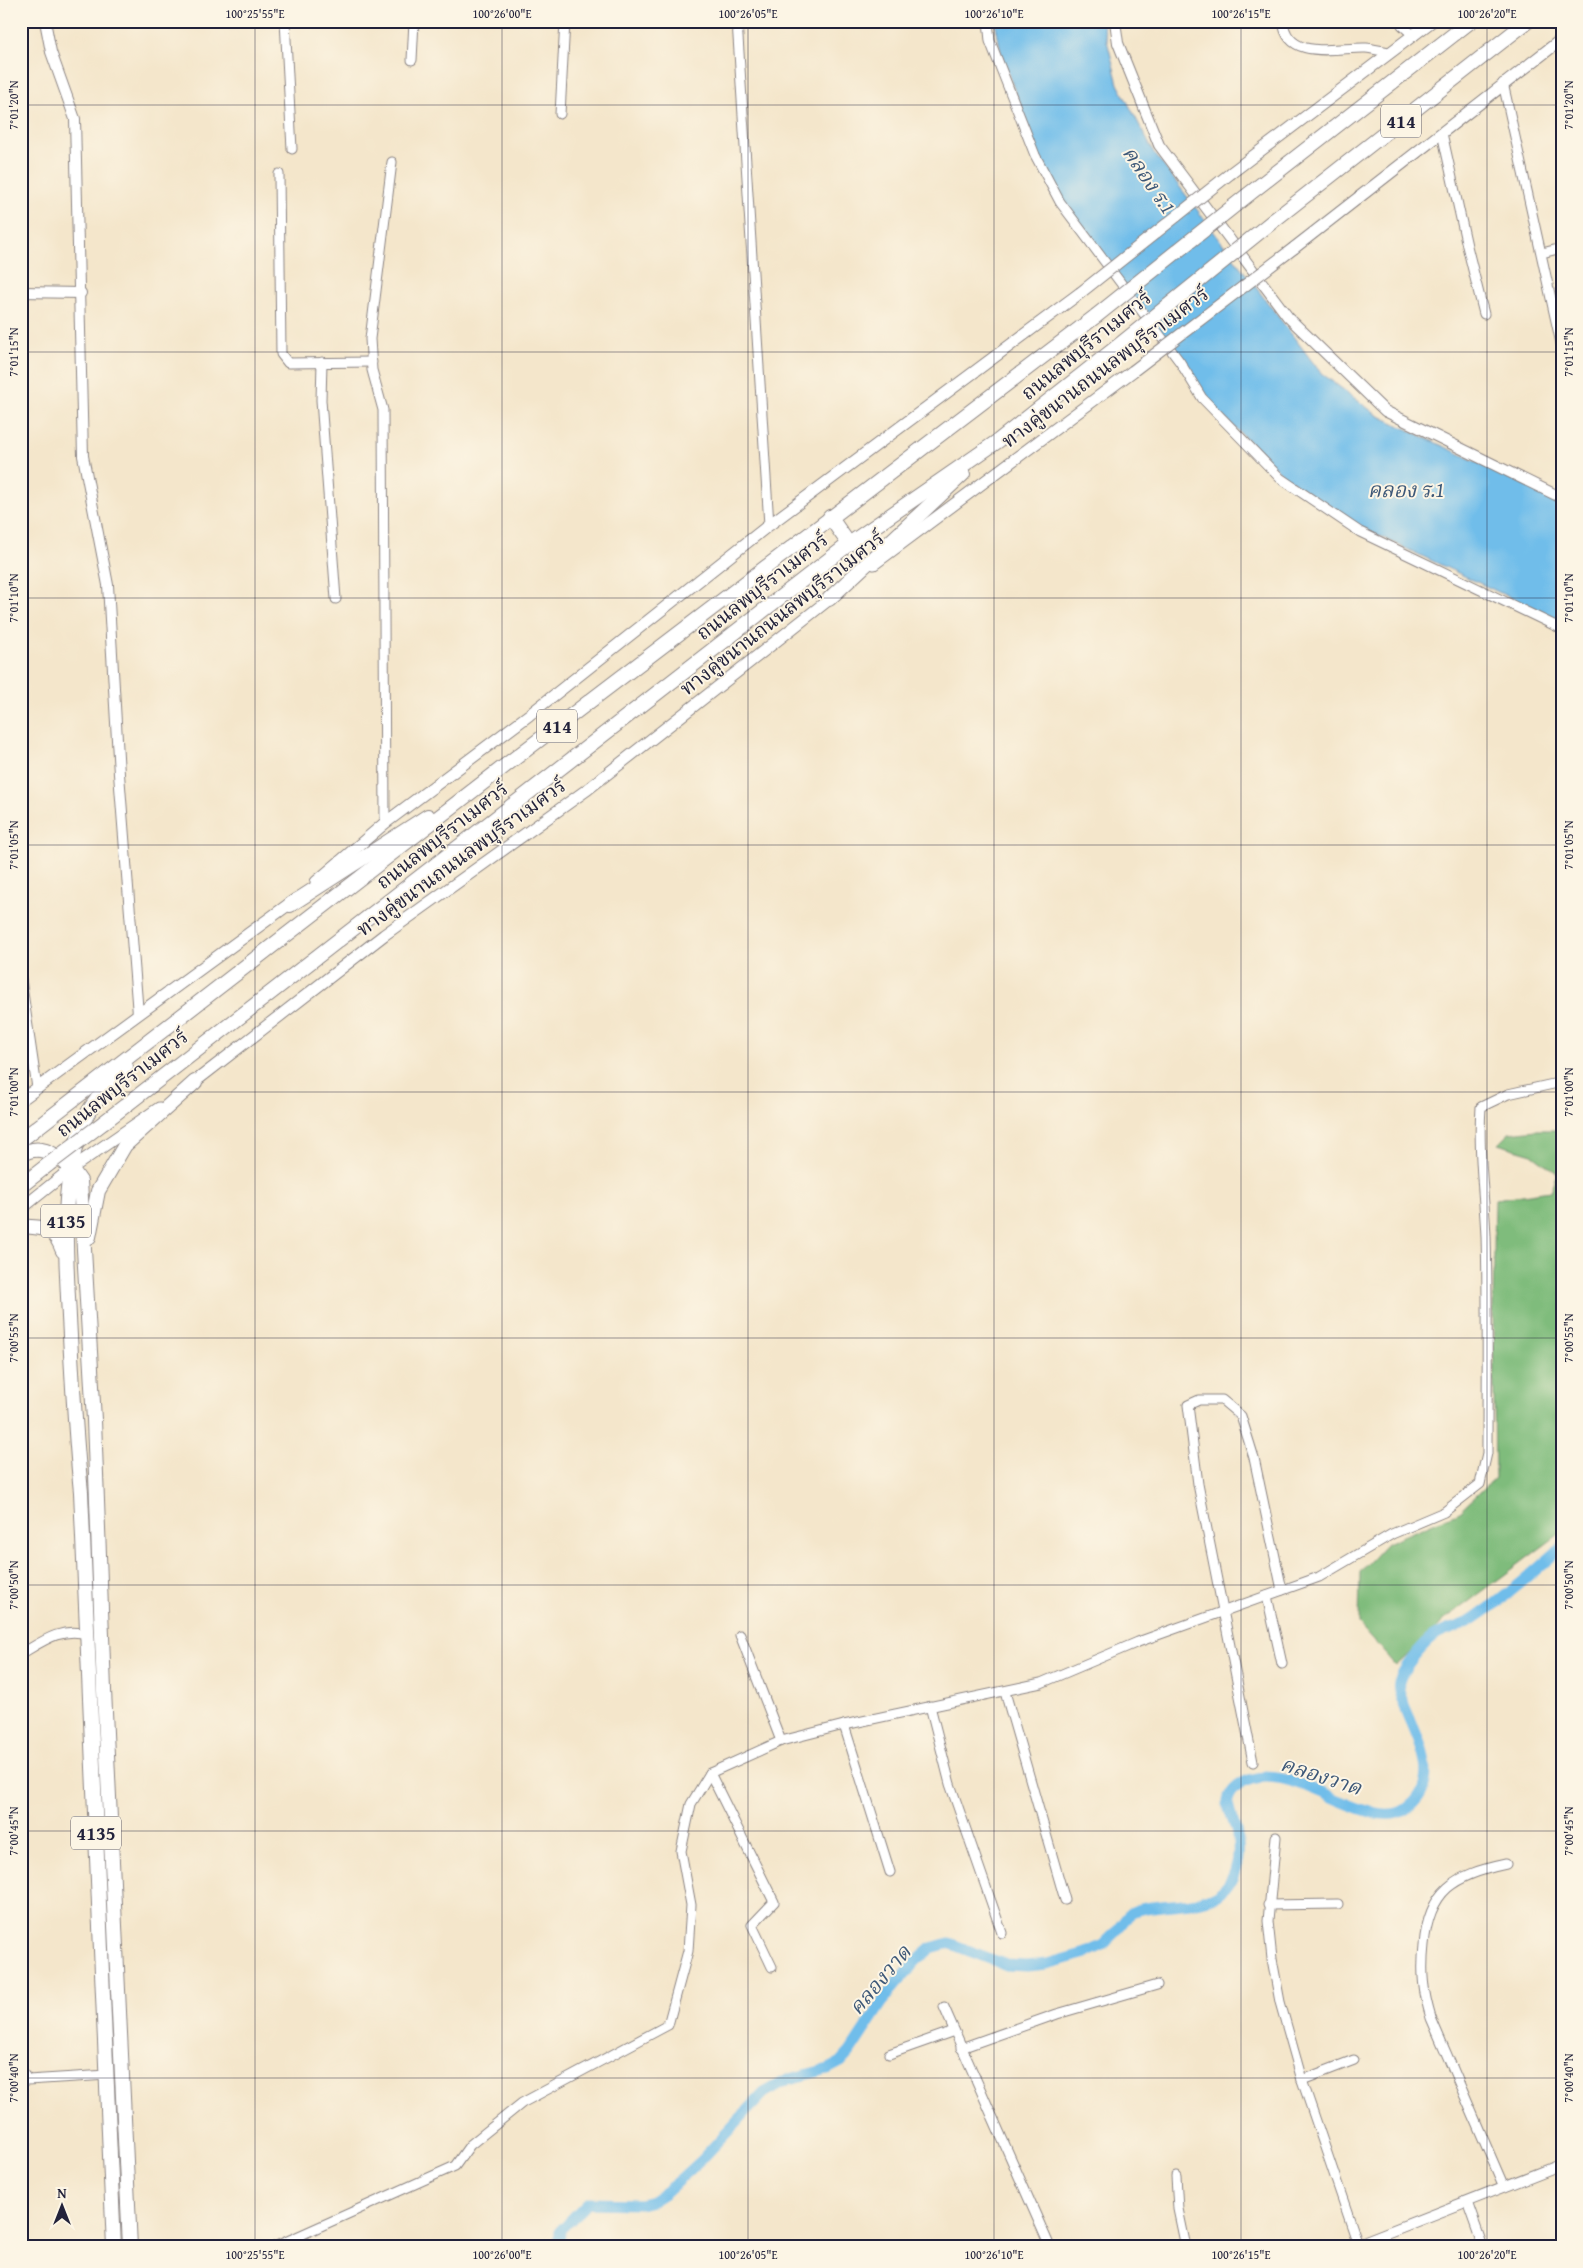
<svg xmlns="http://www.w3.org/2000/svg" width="1583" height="2268" font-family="'Gentium Book Plus','Noto Serif Thai',serif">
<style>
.forest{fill:#7fbc7c;stroke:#506f5c}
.water{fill:#70bdea;stroke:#497092}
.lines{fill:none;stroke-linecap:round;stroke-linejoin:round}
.canal{stroke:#70bdea;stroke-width:11}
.minor-casing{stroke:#8b8483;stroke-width:11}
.tertiary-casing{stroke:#8b8483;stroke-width:12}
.secondary-casing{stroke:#8b8483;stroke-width:13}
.primary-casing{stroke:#8b8483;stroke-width:16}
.minor{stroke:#fff;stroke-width:9}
.tertiary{stroke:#fff;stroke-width:10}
.secondary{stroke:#fff;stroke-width:11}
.primary{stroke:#fff;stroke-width:14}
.secondary-bridge-casing{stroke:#8b8483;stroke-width:13;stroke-linecap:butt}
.primary-bridge-casing{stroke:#8b8483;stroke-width:16;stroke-linecap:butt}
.secondary-bridge{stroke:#fff;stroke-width:11}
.primary-bridge{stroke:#fff;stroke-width:14}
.ticks{fill:none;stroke:#22223b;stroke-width:1;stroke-opacity:0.45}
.labels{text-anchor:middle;stroke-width:4;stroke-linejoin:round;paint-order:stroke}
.shield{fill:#fcf5e5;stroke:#63616e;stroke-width:1}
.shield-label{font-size:19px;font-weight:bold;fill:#22223b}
.street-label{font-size:20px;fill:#22223b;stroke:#fcf5e5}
.water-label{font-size:21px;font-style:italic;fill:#3d5878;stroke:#fcf5e5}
.neatline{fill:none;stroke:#22223b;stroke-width:2}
.ticks-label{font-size:12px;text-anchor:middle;fill:#22223b}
</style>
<rect width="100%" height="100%" fill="#fcf5e5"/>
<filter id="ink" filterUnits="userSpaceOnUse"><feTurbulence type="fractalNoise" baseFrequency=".02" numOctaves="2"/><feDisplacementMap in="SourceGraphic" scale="10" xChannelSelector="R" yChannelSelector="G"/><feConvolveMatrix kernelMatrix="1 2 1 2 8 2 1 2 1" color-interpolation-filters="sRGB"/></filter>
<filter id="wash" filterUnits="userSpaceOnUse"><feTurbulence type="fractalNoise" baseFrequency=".0096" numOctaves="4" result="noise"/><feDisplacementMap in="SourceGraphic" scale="20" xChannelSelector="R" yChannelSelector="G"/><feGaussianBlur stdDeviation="1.12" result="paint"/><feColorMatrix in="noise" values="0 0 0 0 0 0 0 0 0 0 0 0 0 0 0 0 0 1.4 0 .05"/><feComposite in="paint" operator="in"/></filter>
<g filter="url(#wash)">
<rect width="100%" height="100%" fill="#f4e6cb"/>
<path class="forest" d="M1537,1130h25v402l-114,85 -52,49 -37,-42 1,-52 27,-29 72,-31 36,-34 -2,-169 2,-110 55,-8 7,-18 -25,-19 -34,-10 11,-11z"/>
<path class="water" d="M995,21h107l16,63 36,69 167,220 56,42 185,87v120l-204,-96 -75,-51 -75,-74 -146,-201 -24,-45 -37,-102z"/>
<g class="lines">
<path class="canal" d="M559,2247l1,-16 27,-28 53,1 12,-3 14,-9 35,-32 63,-67 25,-14 39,-10 13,-7 9,-10 40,-61 27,-31 14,-12 18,-5 57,22 21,1 20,-2 39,-11 17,-8 11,-11 16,-21 7,-3c33,-10 84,4 98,-39 4,-12 4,-28 1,-41 -2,-9 -8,-19 -8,-29 1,-6 5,-11 10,-15 47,-36 129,50 168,23 38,-25 12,-70 -1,-102 -3,-8 -8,-17 -6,-25 3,-13 23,-37 34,-45 12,-8 29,-10 41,-18 31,-21 60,-47 88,-72"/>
</g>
</g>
<g filter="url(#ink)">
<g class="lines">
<defs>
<g id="minor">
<path d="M285,21l7,128"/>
<path d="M737,21l32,504"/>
<path d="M988,21l2,20 45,114 25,47 120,160 22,36 78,80 80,54 202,97"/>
<path d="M1283,21c4,41 55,26 83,27 8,1 16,3 23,4"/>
<path d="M1401,21l1,4 12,11"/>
<path d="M412,60l2,-39"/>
<path d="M1503,83l59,265"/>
<path d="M560,114l5,-93"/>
<path d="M1442,133l25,113 17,68"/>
<path d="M279,174l2,180 7,9 84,-1"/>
<path d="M1542,253l20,-5"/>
<path d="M322,362l-1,38 15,199"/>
<path d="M385,823l-2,-413 -11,-40 -2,-31 22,-177"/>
<path d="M21,979l16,109"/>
<path d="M1267,1596l15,68"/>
<path d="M740,1635l41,106"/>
<path d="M21,1654c22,-13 40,-27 66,-20"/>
<path d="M1005,1692l60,208"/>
<path d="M930,1706l20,78 52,149"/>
<path d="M844,1725l46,147"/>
<path d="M1253,1762l-55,-278 -10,-79 11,-5h23l19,16 13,42 28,132"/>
<path d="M710,1773l64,129 -22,23 20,42"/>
<path d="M1276,1837l-8,84 4,38 8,43 22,78 56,164"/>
<path d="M1268,1905l70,-1"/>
<path d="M944,2007l106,240"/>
<path d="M961,2048l96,-34 100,-29"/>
<path d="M889,2054l65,-23"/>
<path d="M21,2071l7,9 79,-5"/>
<path d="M1302,2080l52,-20"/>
<path d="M1176,2176l2,33 8,38"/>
<path d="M1504,2187l-73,-169c-8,-27 -10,-45 -7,-73 5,-55 30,-70 82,-81"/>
<path d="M1467,2202l16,45"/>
<path d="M274,2247l181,-81 15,-21 52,-42 146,-78 20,-74 3,-46 -10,-54 10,-47 19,-31 71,-32 63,-16 197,-42 97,-41 181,-65 73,-43 52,-22 36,-28 7,-31c0,-72 1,-145 -1,-217 -2,-43 -8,-86 -5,-129l27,-13 54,-12"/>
</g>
<g id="tertiary">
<path d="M45,21l6,31 24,67 8,337 25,129 11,189 19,240"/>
<path d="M1115,21l3,22 41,102 129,172 97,94 177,87"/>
<path d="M21,292l60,1"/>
<path d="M1358,2247v-3l204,-80"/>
</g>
<g id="secondary">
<path d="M1231,173l201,-152"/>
<path d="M1294,248l268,-209"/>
<path d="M874,564l259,-193"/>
<path d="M316,882l69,-59 144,-108 240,-190 311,-232"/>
<path d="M188,1087l196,-152 204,-146 248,-195"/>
<path d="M21,1100l275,-201"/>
<path d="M21,1209l51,-41 87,-60"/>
</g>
<g id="primary">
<path d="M1249,194l222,-173"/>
<path d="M1273,221l255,-200"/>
<path d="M830,517l19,27"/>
<path d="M829,599l134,-125"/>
<path d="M290,905l138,-89"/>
<path d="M103,1123l746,-579 149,-103 119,-94"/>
<path d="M21,1140l489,-378 586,-446"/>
<path d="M21,1155c23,-16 48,8 59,26l14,239 10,270 26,557"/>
<path d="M21,1186l28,-22"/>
<path d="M21,1226c25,2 33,1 42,25"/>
<path d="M89,1237l9,-46 27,-46 70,-63"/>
<path d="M114,2247l-33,-755c-6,-59 -9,-117 -12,-175 -3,-65 -10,-135 15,-196 9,-22 28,-37 42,-54"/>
</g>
</defs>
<use href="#minor" class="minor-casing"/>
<use href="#tertiary" class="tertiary-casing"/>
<use href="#secondary" class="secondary-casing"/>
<use href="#primary" class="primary-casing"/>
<use href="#minor" class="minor"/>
<use href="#tertiary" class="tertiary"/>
<use href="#secondary" class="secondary"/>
<use href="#primary" class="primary"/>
<defs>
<g id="secondary-bridge">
<path d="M1080,293l151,-120"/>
<path d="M1133,371l161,-123"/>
</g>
<g id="primary-bridge">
<path d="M1096,316l153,-122"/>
<path d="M1117,347l156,-126"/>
<path d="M49,1164l54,-41"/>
</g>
</defs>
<use href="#secondary-bridge" class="secondary-bridge-casing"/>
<use href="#primary-bridge" class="primary-bridge-casing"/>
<use href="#secondary-bridge" class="secondary-bridge"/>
<use href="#primary-bridge" class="primary-bridge"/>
</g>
</g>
<path class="ticks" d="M255,21v2226M502,21v2226M748,21v2226M994,21v2226M1241,21v2226M1487,21v2226M21,105h1541M21,352h1541M21,598h1541M21,845h1541M21,1092h1541M21,1338h1541M21,1585h1541M21,1831h1541M21,2078h1541"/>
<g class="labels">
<g class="shield">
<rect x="1381" y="104.5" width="40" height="33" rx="4"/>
<rect x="537" y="709.5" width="40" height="33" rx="4"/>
<rect x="41" y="1204.5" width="50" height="33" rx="4"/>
<rect x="71" y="1816.5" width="50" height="33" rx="4"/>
</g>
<g class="shield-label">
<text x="1401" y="128">414</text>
<text x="557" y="733">414</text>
<text x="66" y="1228">4135</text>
<text x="96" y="1840">4135</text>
</g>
<g class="street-label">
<text transform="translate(1086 345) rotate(-39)" y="7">ถนนลพบุรีราเมศวร์</text>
<text transform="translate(1105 367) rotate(-37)" y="7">ทางคู่ขนานถนนลพบุรีราเมศวร์</text>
<text transform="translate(762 586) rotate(-38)" y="7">ถนนลพบุรีราเมศวร์</text>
<text transform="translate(782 613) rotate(-38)" y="7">ทางคู่ขนานถนนลพบุรีราเมศวร์</text>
<text transform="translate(442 835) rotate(-38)" y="7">ถนนลพบุรีราเมศวร์</text>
<text transform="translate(461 857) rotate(-36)" y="7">ทางคู่ขนานถนนลพบุรีราเมศวร์</text>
<text transform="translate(122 1083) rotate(-38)" y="7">ถนนลพบุรีราเมศวร์</text>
</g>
<g class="water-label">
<text transform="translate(1149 180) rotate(56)" y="7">คลอง ร.1</text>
<text x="1406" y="497">คลอง ร.1</text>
<text transform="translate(1321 1776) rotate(18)" y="7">คลองวาด</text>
<text transform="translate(880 1980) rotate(-50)" y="7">คลองวาด</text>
</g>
</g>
<rect width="1583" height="2268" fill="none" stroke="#fcf5e5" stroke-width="55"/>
<g transform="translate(62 2206)" stroke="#fcf5e5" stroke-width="4" paint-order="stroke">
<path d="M0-4L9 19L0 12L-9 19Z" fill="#22223b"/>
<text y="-8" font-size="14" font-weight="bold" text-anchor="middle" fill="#22223b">N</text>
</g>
<rect x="28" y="28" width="1528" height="2212" class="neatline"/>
<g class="ticks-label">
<text x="255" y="18">100°25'55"E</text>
<text x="502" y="18">100°26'00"E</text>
<text x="748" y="18">100°26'05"E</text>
<text x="994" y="18">100°26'10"E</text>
<text x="1241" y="18">100°26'15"E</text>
<text x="1487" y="18">100°26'20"E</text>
<text transform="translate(14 105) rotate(-90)" y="4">7°01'20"N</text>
<text transform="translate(1569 105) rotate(-90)" y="4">7°01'20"N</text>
<text transform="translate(14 352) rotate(-90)" y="4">7°01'15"N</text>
<text transform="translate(1569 352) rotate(-90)" y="4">7°01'15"N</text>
<text transform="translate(14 598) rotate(-90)" y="4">7°01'10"N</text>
<text transform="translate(1569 598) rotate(-90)" y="4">7°01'10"N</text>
<text transform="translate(14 845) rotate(-90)" y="4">7°01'05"N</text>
<text transform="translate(1569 845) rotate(-90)" y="4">7°01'05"N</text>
<text transform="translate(14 1092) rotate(-90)" y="4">7°01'00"N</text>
<text transform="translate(1569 1092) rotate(-90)" y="4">7°01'00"N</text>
<text transform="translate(14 1338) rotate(-90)" y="4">7°00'55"N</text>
<text transform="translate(1569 1338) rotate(-90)" y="4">7°00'55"N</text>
<text transform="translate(14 1585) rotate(-90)" y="4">7°00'50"N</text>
<text transform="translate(1569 1585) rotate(-90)" y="4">7°00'50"N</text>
<text transform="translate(14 1831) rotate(-90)" y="4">7°00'45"N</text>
<text transform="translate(1569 1831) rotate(-90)" y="4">7°00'45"N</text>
<text transform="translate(14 2078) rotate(-90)" y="4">7°00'40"N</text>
<text transform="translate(1569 2078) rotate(-90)" y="4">7°00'40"N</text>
<text x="255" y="2259">100°25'55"E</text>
<text x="502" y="2259">100°26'00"E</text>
<text x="748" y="2259">100°26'05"E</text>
<text x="994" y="2259">100°26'10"E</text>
<text x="1241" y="2259">100°26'15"E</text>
<text x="1487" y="2259">100°26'20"E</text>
</g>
</svg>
